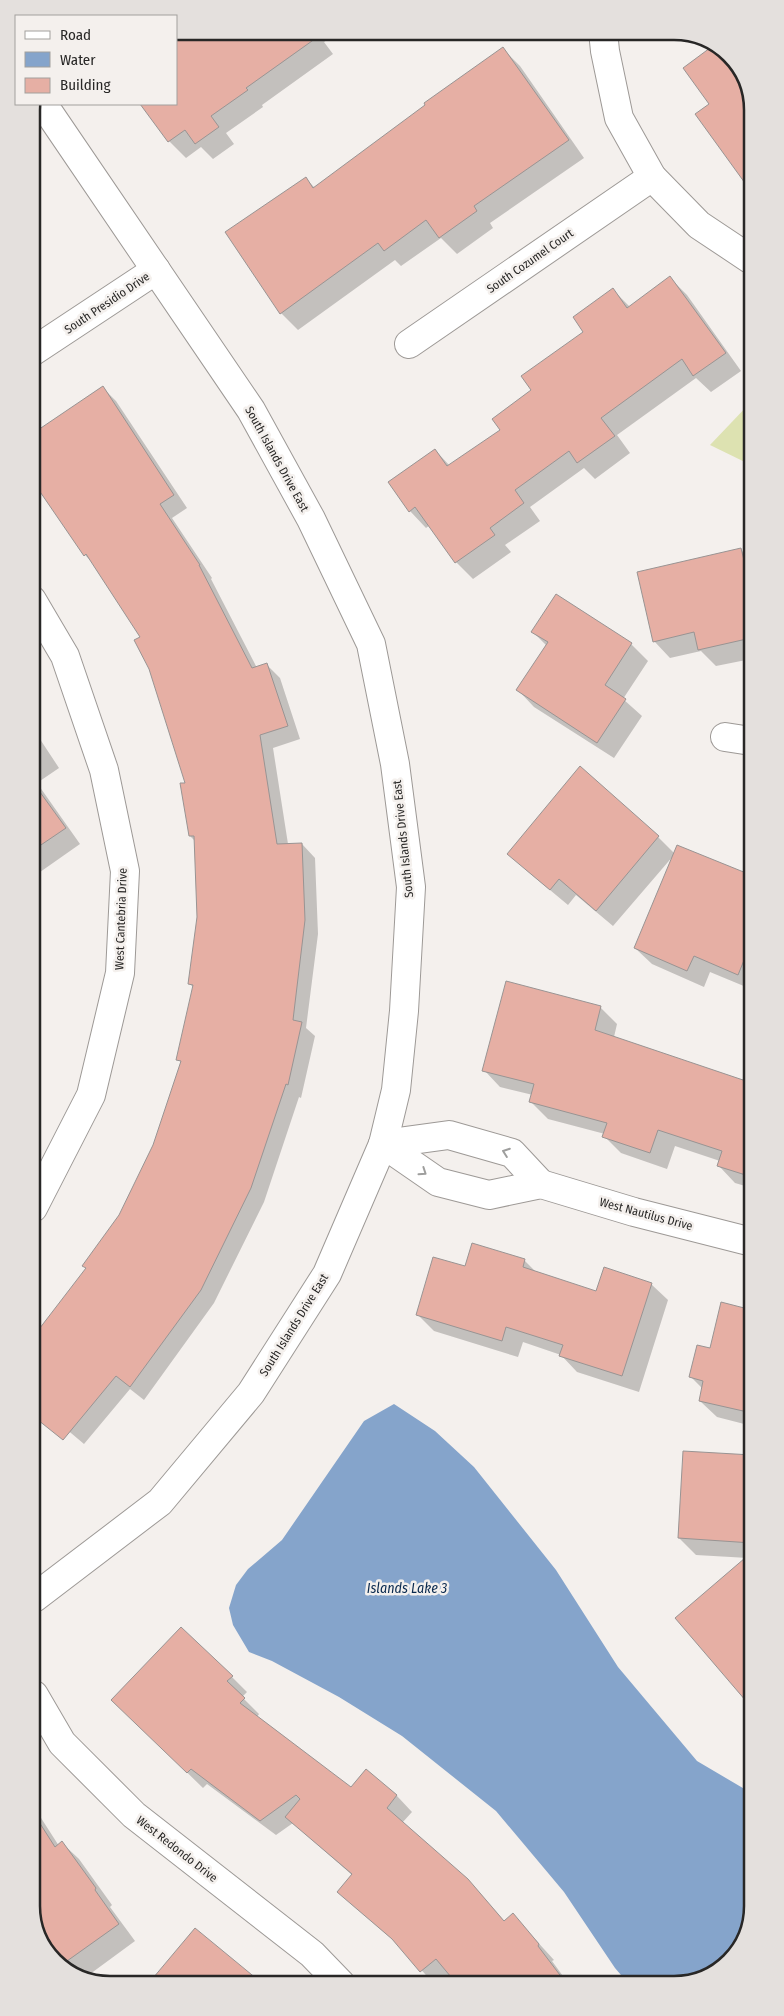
<svg xmlns="http://www.w3.org/2000/svg" width="784" height="2016" font-family="'Fira Sans Condensed',sans-serif">
<style>
.green{fill:#dde2b1}
.water{fill:#85a4cb}
.shadow{fill:#0003}
.building{fill:#e6afa4;stroke:#999493}
.lines{fill:none;stroke-linecap:round;stroke-linejoin:round}
.minor-casing{stroke:#9d9996;stroke-width:30}
.tertiary-casing{stroke:#9d9996;stroke-width:30}
.minor{stroke:#fff;stroke-width:28}
.tertiary{stroke:#fff;stroke-width:28}
.oneway{stroke:#9e9e9d}
.labels{text-anchor:middle;stroke-width:5;stroke-linejoin:round;paint-order:stroke}
.street-label{font-size:12px;fill:#282726;stroke:#f4f0ed}
.water-label{font-size:14px;font-style:italic;fill:#09294e;stroke:#f4f0ed}
.rim{fill:none;stroke:#282726;stroke-width:2.5}
</style>
<rect width="100%" height="100%" fill="#f4f0ed"/>
<path class="green" d="M750,403l1,62 -41,-20z"/>
<path class="water" d="M394,1404l41,27 39,36 82,103 62,97 79,94 56,33v112l-16,48 -43,28h-67l-12,-14 -51,-76 -68,-81 -94,-75 -63,-39 -67,-36 -23,-9 -16,-27 -4,-17 7,-23 12,-16 34,-29 82,-119z"/>
<g class="shadow">
<path d="M176,31h163l-15,11 9,12 -71,51 1,2 -37,26 8,11 -21,15 -12,-12 -15,11 -17,-17 -27,-37h34z"/>
<path d="M716,45l6,3 28,42v92l-15,-15 -24,-63 -26,-36z"/>
<path d="M503,49l17,17 64,92 -94,65 3,5 -36,26 -16,-16 -40,28 -6,-6 -97,70 -17,-17 25,-134 9,9z"/>
<path d="M670,278l17,17 54,76 -30,21 -15,-14 -79,57 13,18 -35,26 -11,-11 -54,39 10,14 -35,24 6,7 -38,27 -17,-17 -26,-37 -4,3 -16,-17 -21,-29 46,-32 15,16 52,-36 31,-40 52,-58 28,-42 17,17z"/>
<path d="M32,300l9,11 -9,8z"/>
<path d="M102,387l14,14 71,107 -15,10 40,60 -1,1 46,89 10,-3 13,13 20,61 -27,9 15,96h14l13,14 3,76 -12,94 9,8 -14,62 -2,-1 -35,105 -50,101 -70,97 -14,-11 -46,55 -51,-43 54,-132 33,-54 34,-70 28,-82 -4,-4 16,-71 -4,-4 8,-67 -3,-76 -5,-5 -4,-52 -44,-147 -47,-72 -10,-10 -53,-77v-43z"/>
<path d="M741,550l10,10v99l-35,7 -15,-15 -31,7 -16,-17z"/>
<path d="M533,632l98,12 17,17 -25,38 19,17 -28,42 -80,-51 -16,-17 29,-44z"/>
<path d="M32,727l27,41 -22,15 43,61 -47,33z"/>
<path d="M658,837l17,17 48,10 28,13v112l-41,-17 -6,15 -52,-23 -17,-16 39,-93 -61,71 -37,-31 -8,10 -42,-35 -17,-16z"/>
<path d="M600,1007l17,17 -3,13 130,45 5,-20 2,1 1,125 -17,-5 -16,-17 1,-5 -45,-15 -8,23 -46,-16 -17,-17 1,-2 -57,-15 -17,-17 2,-7 -33,-8 -16,-17z"/>
<path d="M472,1245l53,16 12,12 60,19 54,-8 17,16 -29,92 -62,-20 -16,-17 -38,-13 -5,15 -84,-26 -16,-16 48,-48z"/>
<path d="M752,1311v115l-35,-9 -17,-16 3,-12 -12,-12 20,-27z"/>
<path d="M684,1452l68,4v249l-10,-11 6,-136 -52,-3 -17,-17z"/>
<path d="M232,1677l15,15 -5,5 17,17 -2,3 94,71 15,-18 31,26 15,16 -10,11 66,57 37,42 8,-7 41,45 -2,1 16,22h-110l-8,-8 -10,8h-7l-32,-36 -63,-55 14,-17 -59,-52 -17,12 -69,-51 -4,4 -75,-73z"/>
<path d="M34,1807l25,39 3,-3 17,16 33,46 -2,2 25,34 -49,36 -28,-12 -24,-39z"/>
<path d="M195,1929l65,55h-110z"/>
</g>
<g class="building">
<path d="M176,31h150l-80,57 2,2 -37,26 8,11 -24,17 -10,-14 -17,12 -28,-38h36z"/>
<path d="M714,45l8,3 28,42v100l-55,-76 14,-10 -26,-36z"/>
<path d="M503,47l66,93 -95,66 3,5 -38,27 -13,-18 -42,31 -6,-8 -98,71 -55,-82 81,-55 7,11 112,-83 -1,-2z"/>
<path d="M670,276l56,77 -33,23 -11,-17 -81,59 14,18 -38,27 -8,-12 -54,39 9,13 -34,25 5,7 -40,28 -40,-56 -6,5 -21,-30 47,-33 12,17 53,-36 -8,-11 39,-29 -10,-14 62,-44 -10,-15 40,-29 14,20z"/>
<path d="M103,386l71,109 -14,9 40,61h-1l53,103 15,-5 21,63 -28,9 17,109 25,-1 3,77 -12,100 9,2 -14,63 -2,-1 -35,104 -50,102 -71,97 -14,-11 -53,64 -30,-24v-79l53,-69 -4,-2 37,-51 34,-70 28,-84 -5,-1 17,-75 -5,-1 9,-67 -3,-81h-5l-9,-53h5l-36,-114 -15,-29 6,-3 -54,-83 -2,2 -52,-76v-46z"/>
<path d="M741,548l10,41v49l-53,12 -4,-18 -41,10 -16,-70z"/>
<path d="M556,594l76,49 -27,42 21,14 -29,44 -81,-53 32,-48 -17,-10z"/>
<path d="M580,766l79,70 -63,75 -37,-32 -9,11 -43,-36z"/>
<path d="M32,781l34,47 -34,23z"/>
<path d="M677,845l74,30v68l-13,32 -44,-19 -7,15 -53,-23z"/>
<path d="M506,981l95,25 -6,24 148,50 1,-3 7,1 1,99 -35,-11 5,-15 -64,-21 -8,23 -48,-16 5,-14 -78,-21 5,-18 -52,-13z"/>
<path d="M472,1243l53,16 -2,8 73,24 8,-24 48,16 -30,93 -63,-20 4,-11 -57,-18 -4,14 -86,-26 17,-58 32,9z"/>
<path d="M721,1302l31,8v103l-53,-12 4,-20 -14,-4 8,-32 13,3z"/>
<path d="M683,1451l69,4v88l-74,-5z"/>
<path d="M752,1552v156l-77,-90z"/>
<path d="M181,1627l52,49 -6,5 18,17 -5,5 111,84 15,-18 31,26 -10,13 81,71 36,42 9,-8 26,31 -1,2 28,37h-110l-20,-24 -16,13 -28,-33 -55,-47 15,-18 -67,-57 15,-18 -4,-4 -36,26 -69,-52 -4,4 -76,-73z"/>
<path d="M34,1814l21,33 7,-6 34,47 -1,2 24,34 -59,42 -26,-40z"/>
<path d="M195,1928l68,56h-115z"/>
</g>
<g class="lines">
<defs>
<g id="minor">
<path d="M603,31l2,20 14,67 33,59 47,48 51,34"/>
<path d="M409,344l243,-167"/>
<path d="M32,352l124,-82"/>
<path d="M32,600l33,56 39,114 21,101 -5,102 -29,122 -58,113"/>
<path d="M725,737l26,4"/>
<path d="M383,1144l55,38 51,13 52,-11 93,28 118,30"/>
<path d="M383,1144l66,-9 63,18 29,31"/>
<path d="M34,1695l28,48 72,72 178,139 29,30"/>
</g>
<path id="tertiary" d="M34,1598l126,-96 91,-109 76,-119 56,-130 13,-54 8,-79 7,-124 -16,-123 -24,-120 -60,-125 -60,-109 -208,-306"/>
</defs>
<use href="#minor" class="minor-casing"/>
<use href="#tertiary" class="tertiary-casing"/>
<use href="#minor" class="minor"/>
<use href="#tertiary" class="tertiary"/>
</g>
<defs><path id="oneway-chevron" d="M-2-3.5L2.5 0L-2 3.5" fill="none" stroke-width="1.6" stroke-linecap="round" stroke-linejoin="round" transform="scale(1.25)"/></defs>
<g class="oneway">
<use href="#oneway-chevron" transform="translate(506 1152) rotate(-160)"/>
<use href="#oneway-chevron" transform="translate(423 1172) rotate(34)"/>
</g>
<g class="labels">
<g class="street-label">
<text transform="translate(530 261) rotate(-35)" y="4">South Cozumel Court</text>
<text transform="translate(107 303) rotate(-34)" y="4">South Presidio Drive</text>
<text transform="translate(277 459) rotate(61)" y="4">South Islands Drive East</text>
<text transform="translate(403 839) rotate(-96)" y="4">South Islands Drive East</text>
<text transform="translate(121 919) rotate(-88)" y="4">West Cantebria Drive</text>
<text transform="translate(646 1214) rotate(15)" y="4">West Nautilus Drive</text>
<text transform="translate(294 1325) rotate(-58)" y="4">South Islands Drive East</text>
<text transform="translate(177 1849) rotate(38)" y="4">West Redondo Drive</text>
</g>
<g class="water-label">
<text x="407" y="1593">Islands Lake 3</text>
</g>
</g>
<path d="M0 0H784V2016H0ZM110 40H674A70 70 0 0 1 744 110V1906A70 70 0 0 1 674 1976H110A70 70 0 0 1 40 1906V110A70 70 0 0 1 110 40Z" fill="#e4e0dd" fill-rule="evenodd"/>
<path class="rim" d="M110 40H674A70 70 0 0 1 744 110V1906A70 70 0 0 1 674 1976H110A70 70 0 0 1 40 1906V110A70 70 0 0 1 110 40Z"/>
<rect x="15" y="15" width="162" height="90" fill="#f4f0ed" stroke="#a2a09d"/>
<rect x="25" y="31" width="25" height="8" fill="#ffffff" stroke="#a2a09d"/>
<text x="60" y="40" font-size="15" fill="#282726">Road</text>
<rect x="25" y="52" width="25" height="15" fill="#85a4cb" stroke="#a2a09d"/>
<text x="60" y="65" font-size="15" fill="#282726">Water</text>
<rect x="25" y="78" width="25" height="15" fill="#e6afa4" stroke="#a2a09d"/>
<text x="60" y="90" font-size="15" fill="#282726">Building</text>
</svg>
